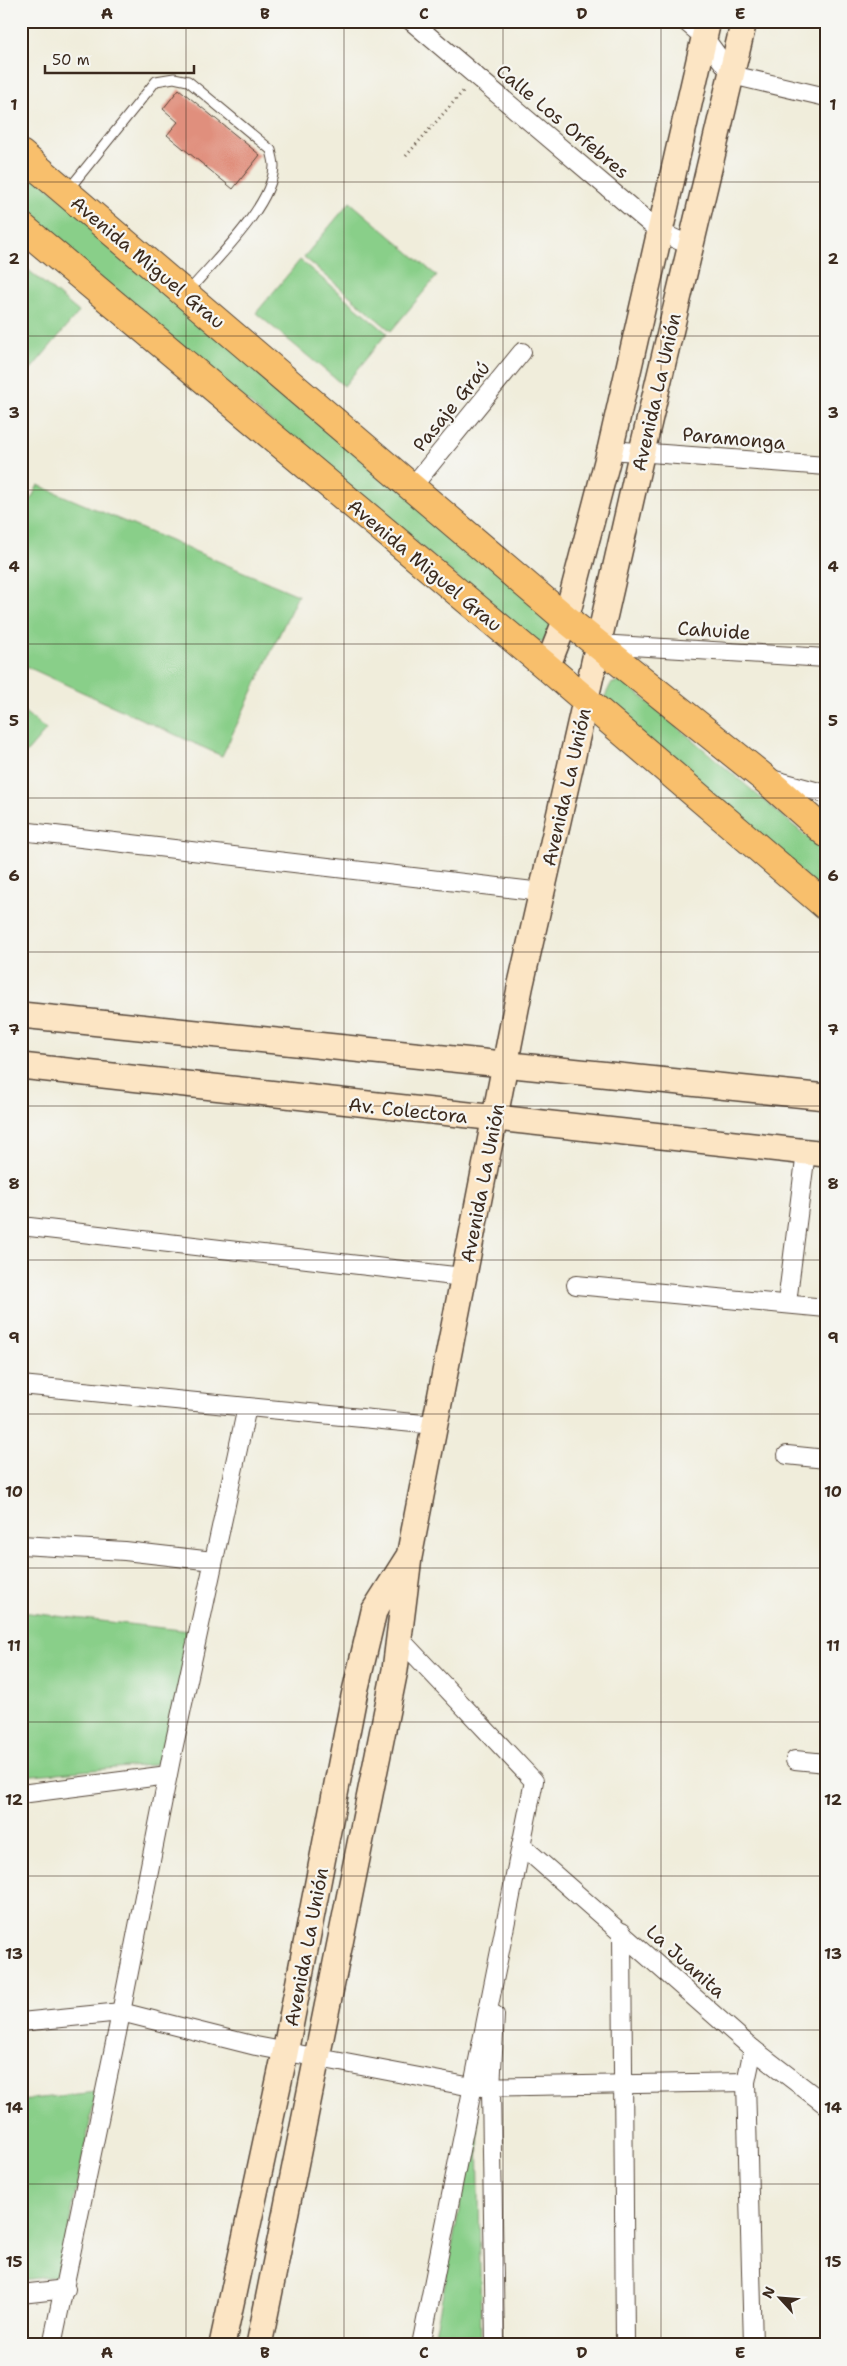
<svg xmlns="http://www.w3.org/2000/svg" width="847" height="2366" font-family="'Shantell Sans',sans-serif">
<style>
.green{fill:#89cf89;stroke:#627c54}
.building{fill:#e08f7d}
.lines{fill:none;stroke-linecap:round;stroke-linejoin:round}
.lane-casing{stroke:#56473a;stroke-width:11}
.street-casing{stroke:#56473a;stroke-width:20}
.secondary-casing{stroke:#56473a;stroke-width:28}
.primary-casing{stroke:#56473a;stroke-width:30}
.path{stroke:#56473a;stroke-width:3;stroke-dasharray:1 4;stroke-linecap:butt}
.lane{stroke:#fff;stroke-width:9}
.street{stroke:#fff;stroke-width:18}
.secondary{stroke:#fce5c4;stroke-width:25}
.primary{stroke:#f8bf6c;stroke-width:28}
.grid{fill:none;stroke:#3b2a1e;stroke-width:1;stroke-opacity:0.55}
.labels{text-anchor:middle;stroke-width:4.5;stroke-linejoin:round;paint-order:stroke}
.street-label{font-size:19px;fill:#3b2a1e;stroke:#f6f6f2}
.neatline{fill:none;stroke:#3b2a1e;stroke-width:2}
.grid-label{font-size:16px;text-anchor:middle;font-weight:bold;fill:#3b2a1e}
</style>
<rect width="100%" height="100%" fill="#f6f6f2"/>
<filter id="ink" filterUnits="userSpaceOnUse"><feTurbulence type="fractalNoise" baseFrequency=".02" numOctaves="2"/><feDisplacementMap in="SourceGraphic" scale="10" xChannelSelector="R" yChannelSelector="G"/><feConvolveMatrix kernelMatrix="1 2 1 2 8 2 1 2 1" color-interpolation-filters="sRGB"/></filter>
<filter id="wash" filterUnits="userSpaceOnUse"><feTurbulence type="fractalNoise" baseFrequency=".0096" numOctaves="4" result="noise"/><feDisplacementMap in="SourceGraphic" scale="20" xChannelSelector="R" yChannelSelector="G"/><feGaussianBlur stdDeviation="1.12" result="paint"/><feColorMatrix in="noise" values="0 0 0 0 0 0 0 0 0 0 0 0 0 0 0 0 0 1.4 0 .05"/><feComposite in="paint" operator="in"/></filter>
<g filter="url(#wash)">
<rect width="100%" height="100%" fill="#f0eddb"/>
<g class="green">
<path d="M21,164l536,455 -13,23 -12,-2 -511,-428z"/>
<path d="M350,202l87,74 -46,55 -87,-74z"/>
<path d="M300,260l87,73 -43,53 -88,-73z"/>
<path d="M21,264l58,48 -58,69z"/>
<path d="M38,485l260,110 -76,161 -201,-92v-144z"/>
<path d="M622,680l204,173v41l-222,-185v-11l7,-14z"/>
<path d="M21,709l25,21 -25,29z"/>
<path d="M21,1612l169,19 -26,128 -12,6 -131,11z"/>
<path d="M96,2092l-37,184 -38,4v-180z"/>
<path d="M478,2112l3,233h-48z"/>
</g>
<g id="blocks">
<path class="building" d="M179,89l81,66 -27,34 -66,-54 11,-13 -15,-13z"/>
</g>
</g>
<g filter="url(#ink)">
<use href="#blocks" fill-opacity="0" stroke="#56473a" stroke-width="1"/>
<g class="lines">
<defs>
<path id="lane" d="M68,190l88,-109 18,-3 14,3 83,69c1,5 3,11 3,16 -1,40 -61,96 -86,126"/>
<g id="street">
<path d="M411,21l249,211 31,14"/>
<path d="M685,21l19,16 28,38 94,22"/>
<path d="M610,450l216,16"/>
<path d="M412,487l110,-135"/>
<path d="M599,644l227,14"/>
<path d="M771,779l55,15"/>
<path d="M21,831l521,61"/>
<path d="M21,1226l442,51"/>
<path d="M576,1285l250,23"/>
<path d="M787,1303l19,-151"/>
<path d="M21,1385l413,40"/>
<path d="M787,1455l39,4"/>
<path d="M21,1545l104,6 88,10"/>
<path d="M400,1639l134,142 -113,564"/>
<path d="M795,1760l31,3"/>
<path d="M21,1794l147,-19"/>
<path d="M521,1845l232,204 73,56"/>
<path d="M622,1932l3,413"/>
<path d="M21,2022l100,-10 135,34 216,41 274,-5"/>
<path d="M21,2294l45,-5"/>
<path d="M52,2345l65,-312 54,-274 76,-352"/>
<path d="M495,2345l-4,-257 4,-73"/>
<path d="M753,2345l-7,-263 7,-33"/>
</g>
<g id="secondary">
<path d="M547,667l19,-48 44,-169 98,-429"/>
<path d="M21,1015l805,82"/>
<path d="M21,1066l805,88"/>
<path d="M222,2345l63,-292 69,-357 20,-85 33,-52"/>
<path d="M259,2345l136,-675 14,-113 111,-569 122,-537 102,-430"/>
</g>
<g id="primary">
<path d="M21,154l545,465 198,159 62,55"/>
<path d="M21,226l526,441 279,239"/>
</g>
</defs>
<use href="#lane" class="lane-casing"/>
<use href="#street" class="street-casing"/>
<use href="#secondary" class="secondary-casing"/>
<use href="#primary" class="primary-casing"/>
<path class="path" d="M406,156l59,-67"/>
<use href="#lane" class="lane"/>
<use href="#street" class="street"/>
<use href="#secondary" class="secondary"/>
<use href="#primary" class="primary"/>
</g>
</g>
<path class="grid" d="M186,21v2324M344,21v2324M503,21v2324M661,21v2324M21,182h805M21,336h805M21,490h805M21,644h805M21,798h805M21,952h805M21,1106h805M21,1260h805M21,1414h805M21,1568h805M21,1722h805M21,1876h805M21,2030h805M21,2184h805"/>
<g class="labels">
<g class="street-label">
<text transform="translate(563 121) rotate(40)" y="7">Calle Los Orfebres</text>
<text transform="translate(148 262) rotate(40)" y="7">Avenida Miguel Grau</text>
<text transform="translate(656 392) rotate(-77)" y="7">Avenida La Unión</text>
<text transform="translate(451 406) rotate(-51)" y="7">Pasaje Graú</text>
<text transform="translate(734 438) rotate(5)" y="7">Paramonga</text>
<text transform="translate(425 565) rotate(40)" y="7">Avenida Miguel Grau</text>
<text transform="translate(714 630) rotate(4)" y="7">Cahuide</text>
<text transform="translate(566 787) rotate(-77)" y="7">Avenida La Unión</text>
<text transform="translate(408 1110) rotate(6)" y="7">Av. Colectora</text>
<text transform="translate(482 1183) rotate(-79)" y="7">Avenida La Unión</text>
<text transform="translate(306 1947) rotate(-79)" y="7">Avenida La Unión</text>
<text transform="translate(686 1961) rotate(42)" y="7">La Juanita</text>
</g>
</g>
<rect width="847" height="2366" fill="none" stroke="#f6f6f2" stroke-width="55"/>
<g transform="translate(780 2298) rotate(296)" stroke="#f6f6f2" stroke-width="4" paint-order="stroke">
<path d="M0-4L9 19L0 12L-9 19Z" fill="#3b2a1e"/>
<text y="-8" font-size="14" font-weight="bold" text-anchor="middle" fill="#3b2a1e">N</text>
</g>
<path d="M45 65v8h149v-8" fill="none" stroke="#3b2a1e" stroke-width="2.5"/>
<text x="52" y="65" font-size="15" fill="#3b2a1e" stroke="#f6f6f2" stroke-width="4" paint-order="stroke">50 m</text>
<rect x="28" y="28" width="792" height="2310" class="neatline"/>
<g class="grid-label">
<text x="107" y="19">A</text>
<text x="265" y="19">B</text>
<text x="424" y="19">C</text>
<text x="582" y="19">D</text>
<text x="740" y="19">E</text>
<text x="14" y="110">1</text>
<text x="833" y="110">1</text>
<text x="14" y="264">2</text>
<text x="833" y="264">2</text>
<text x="14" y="418">3</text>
<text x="833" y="418">3</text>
<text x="14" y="572">4</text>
<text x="833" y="572">4</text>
<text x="14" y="726">5</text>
<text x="833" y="726">5</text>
<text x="14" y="881">6</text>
<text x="833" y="881">6</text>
<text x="14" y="1035">7</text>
<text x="833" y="1035">7</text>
<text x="14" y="1189">8</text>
<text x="833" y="1189">8</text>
<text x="14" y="1343">9</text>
<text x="833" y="1343">9</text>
<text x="14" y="1497">10</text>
<text x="833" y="1497">10</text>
<text x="14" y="1651">11</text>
<text x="833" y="1651">11</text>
<text x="14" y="1805">12</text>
<text x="833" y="1805">12</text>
<text x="14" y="1959">13</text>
<text x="833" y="1959">13</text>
<text x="14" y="2113">14</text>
<text x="833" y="2113">14</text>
<text x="14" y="2267">15</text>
<text x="833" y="2267">15</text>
<text x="107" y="2358">A</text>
<text x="265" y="2358">B</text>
<text x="424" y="2358">C</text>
<text x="582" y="2358">D</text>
<text x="740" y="2358">E</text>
</g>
</svg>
